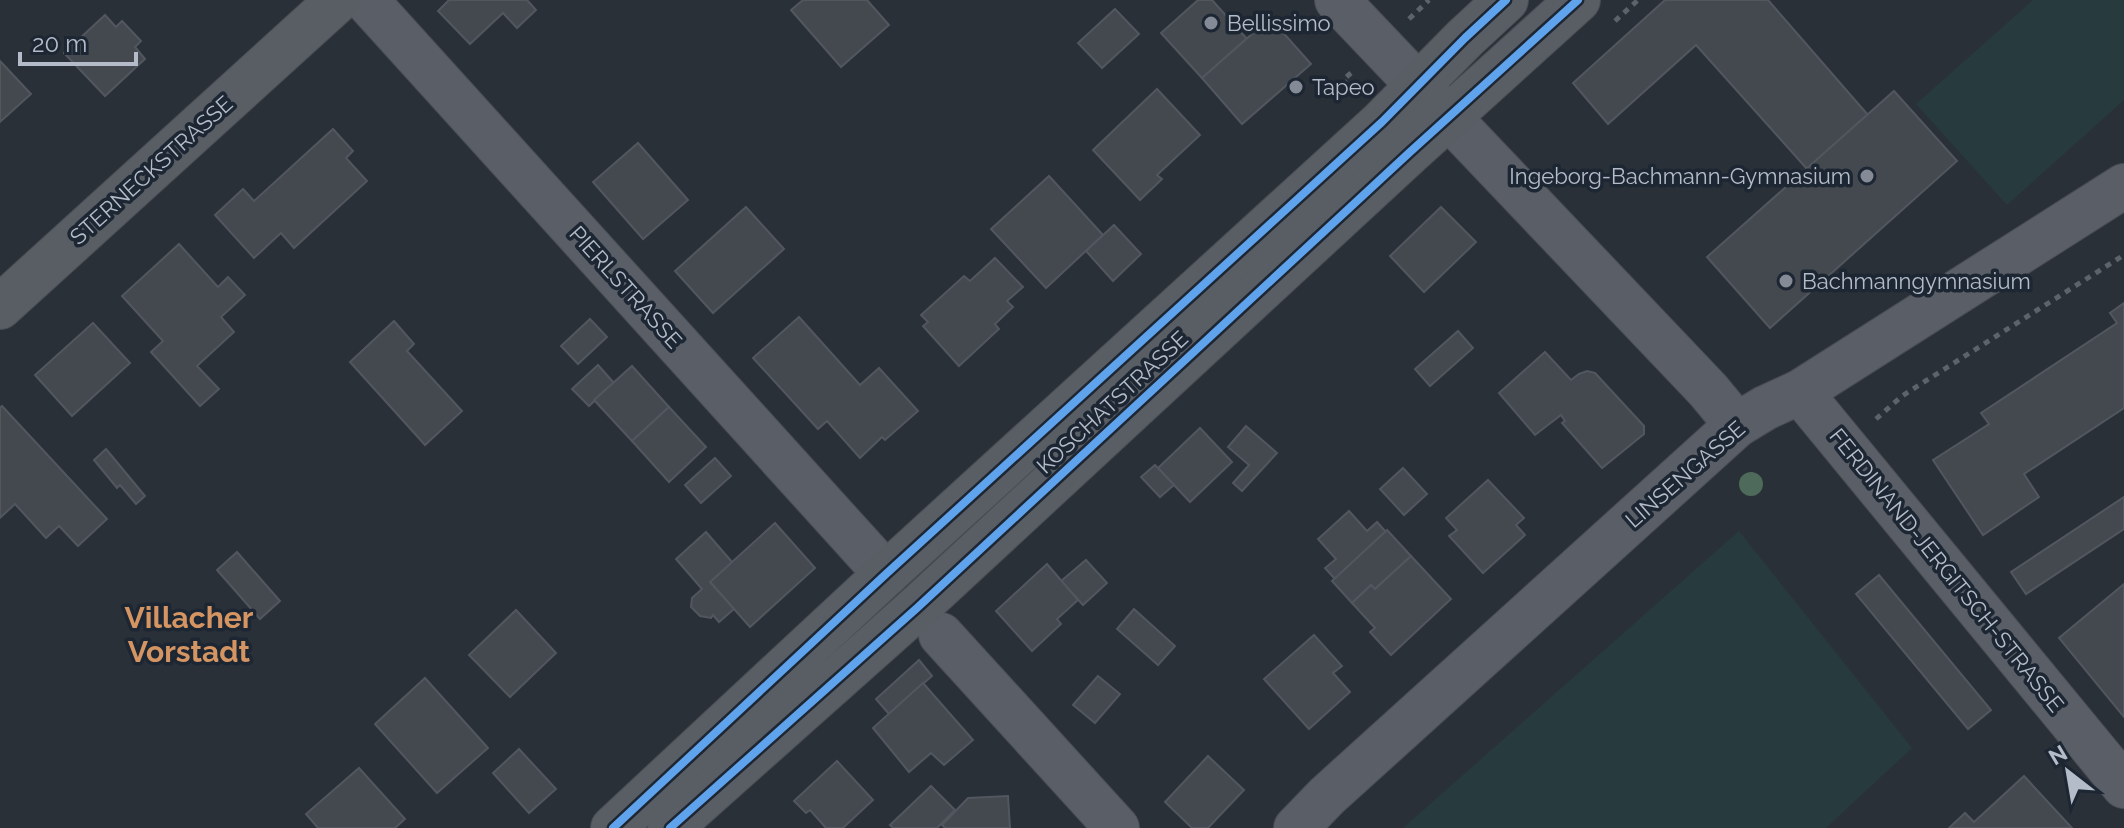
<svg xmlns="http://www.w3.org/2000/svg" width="2124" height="828" font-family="Raleway,sans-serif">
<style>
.green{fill:#273a3e}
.building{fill:#444950;stroke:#52575f;stroke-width:2}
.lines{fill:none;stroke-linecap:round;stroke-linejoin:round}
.street-casing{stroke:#484c53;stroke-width:46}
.secondary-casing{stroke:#484c53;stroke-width:46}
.path{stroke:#5d636a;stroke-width:5;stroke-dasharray:6 6;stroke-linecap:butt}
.street{stroke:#5a5e66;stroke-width:44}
.secondary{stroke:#595d64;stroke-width:44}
.cycleway-casing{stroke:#1d2633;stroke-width:13}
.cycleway{stroke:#60a3ed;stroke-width:8}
.tree{fill:#4e6a5a}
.poi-dot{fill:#848b96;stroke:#1d2633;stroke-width:3}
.labels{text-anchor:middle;stroke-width:7;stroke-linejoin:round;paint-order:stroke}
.poi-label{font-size:22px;fill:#b4bcc9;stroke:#1d2633;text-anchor:start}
.street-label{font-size:22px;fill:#b4bcc9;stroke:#1d2633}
.district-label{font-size:30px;font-weight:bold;fill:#d59563;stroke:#1d2633}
</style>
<rect width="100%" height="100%" fill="#2a3038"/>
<g class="green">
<path d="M2033,0h91v100l-117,105 -91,-101z"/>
<path d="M1739,531l173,217 -86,80h-423z"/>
</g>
<g class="building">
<path d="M449,0h78l9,10 -19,18 -14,-15 -33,31 -32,-33z"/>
<path d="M803,0h64l22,25 -48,42 -50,-57z"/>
<path d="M1198,0h14l35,39 -45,39 -41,-45z"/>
<path d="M1665,0h103l100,115 -61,54 -111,-124 -88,79 -35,-41z"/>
<path d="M1115,9l24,25 -37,34 -24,-25z"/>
<path d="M105,15l11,12 6,-6 19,20 -6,6 10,12 -40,37 -41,-43z"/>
<path d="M1270,18l41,46 -69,60 -40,-46z"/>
<path d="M0,61l31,33 -31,28z"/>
<path d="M1157,89l43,46 -43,40 5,4 -22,21 -47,-50z"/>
<path d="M1894,91l63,70 -187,167 -63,-71z"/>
<path d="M333,129l20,22 -7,7 21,23 -73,67 -13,-15 -27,25 -39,-43 28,-26 11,12z"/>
<path d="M638,143l50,57 -45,39 -50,-57z"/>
<path d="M1049,176l54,59 -57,53 -55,-59z"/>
<path d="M746,207l38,42 -71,64 -38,-42z"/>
<path d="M1441,207l35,35 -52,50 -34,-36z"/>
<path d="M1114,225l27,29 -28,27 -27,-30z"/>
<path d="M179,244l39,43 10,-10 17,18 -24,22 13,15 -37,34 22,23 -19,17 -49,-54 12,-11 -41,-45z"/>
<path d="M995,258l28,29 -16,14 6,6 -18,17 4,5 -40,37 -36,-40 5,-4 -7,-7 43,-39 6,5z"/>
<path d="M2124,303v105l-100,66 15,23 -56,38 -50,-75 56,-36 -8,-11 136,-90 -7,-10z"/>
<path d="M799,317l61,68 19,-17 39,43 -33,29 -3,-3 -22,21 -33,-37 -9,8 -65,-71z"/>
<path d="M590,319l17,18 -29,27 -17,-18z"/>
<path d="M394,321l20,23 -7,7 55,60 -37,34 -75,-83z"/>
<path d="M93,323l37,40 -58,53 -37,-41z"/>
<path d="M1458,331l15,17 -43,38 -15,-17z"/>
<path d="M1545,352l26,28 8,-6 8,-3 8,2 49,53v8l-42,34 -40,-45 3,-2 -4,-6 -26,20 -36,-42z"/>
<path d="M598,365l16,18 -25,23 -17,-17z"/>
<path d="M632,366l37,41 -37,34 -38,-41z"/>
<path d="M2,406l105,113 -29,27 -19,-20 -13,12 -31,-34 -15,14v-110z"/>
<path d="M669,407l37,40 -37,35 -37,-41z"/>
<path d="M1246,426l31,27 -35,38 -9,-8 16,-18 -21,-18z"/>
<path d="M1200,428l32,34 -42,40 -32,-34z"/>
<path d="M106,449l39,47 -9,8 -16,-19 -3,3 -23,-28z"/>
<path d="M715,458l16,18 -30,27 -16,-18z"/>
<path d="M1155,465l19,20 -14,12 -19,-20z"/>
<path d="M1403,468l24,26 -23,21 -24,-26z"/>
<path d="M1488,480l36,38 -8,7 9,10 -42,38 -34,-37 8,-6 -11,-12z"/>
<path d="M2124,497v32l-98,65 -15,-22z"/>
<path d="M1349,511l18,20 10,-9 9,10 -51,47 -10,-11 11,-9 -18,-20z"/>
<path d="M775,523l40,45 -65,59 -40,-45z"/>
<path d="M1387,530l24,26 -36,33 -4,-4 -19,18 -20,-22z"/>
<path d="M706,532l26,30 -22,20 24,27 -15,13 -6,-7 -2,3 -11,-2 -9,-9 1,-9 10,-9 -26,-30z"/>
<path d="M237,552l43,49 -20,18 -43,-49z"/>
<path d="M1411,556l40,43 -60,56 -21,-23 5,-4 -23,-25 19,-18 4,4z"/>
<path d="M1086,560l21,23 -24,22 -22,-24z"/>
<path d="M1047,564l31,36 -21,19 4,5 -29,27 -36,-40z"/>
<path d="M1879,575l112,135 -23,19 -112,-135z"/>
<path d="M2124,584v133l-65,-79z"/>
<path d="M1134,609l41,37 -17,19 -41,-36z"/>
<path d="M516,610l40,43 -46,44 -41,-42z"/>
<path d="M1314,635l28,31 -9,7 17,19 -41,37 -45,-50z"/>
<path d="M919,660l13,16 -43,38 -13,-15z"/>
<path d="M1098,676l22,18 -25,29 -22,-18z"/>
<path d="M425,678l63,70 -51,45 -62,-69z"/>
<path d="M923,683l50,57 -29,25 -13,-12 -22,19 -36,-44z"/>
<path d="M519,749l37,40 -27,24 -36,-40z"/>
<path d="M1208,756l36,34 -36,38h-16l-27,-26z"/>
<path d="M837,761l36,39 -30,28h-17l-16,-18 -4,3 -12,-12z"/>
<path d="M359,768l46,51 -10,9h-77l-12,-14z"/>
<path d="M2024,776l48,52h-123l16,-15 9,9z"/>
<path d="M931,786l24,24 -18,18h-44l-3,-3z"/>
<path d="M1008,796l2,32h-65l-3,-3 26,-27z"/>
</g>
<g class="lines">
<defs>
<g id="street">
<path d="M366,0l520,574"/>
<path d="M1337,0l371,390 29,35"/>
<path d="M1800,392l324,394"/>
<path d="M941,635l176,193"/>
<path d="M1296,828l31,-32 410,-371 28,-17 35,-16 324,-206"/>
</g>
<g id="secondary">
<path d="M0,307l338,-307"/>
<path d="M613,828l273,-254 496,-452 83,-84 41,-38"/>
<path d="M670,828l247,-220 493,-456 168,-152"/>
</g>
</defs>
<use href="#street" class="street-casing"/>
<use href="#secondary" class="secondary-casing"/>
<g class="path">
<path d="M1409,19l20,-19"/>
<path d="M1615,21l23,-21"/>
<path d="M1351,73l-8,7 10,11"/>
<path d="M1876,419l26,-23 222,-141"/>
</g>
<use href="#street" class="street"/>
<use href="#secondary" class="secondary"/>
<defs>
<g id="cycleway">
<path d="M613,828l273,-254 496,-452 83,-84 41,-38"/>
<path d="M670,828l247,-220 493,-456 168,-152"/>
</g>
</defs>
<use href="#cycleway" class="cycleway-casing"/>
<use href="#cycleway" class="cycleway"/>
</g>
<circle class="tree" cx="1751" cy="484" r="12"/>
<g class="poi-dot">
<circle cx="1211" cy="23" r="8"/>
<circle cx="1296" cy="87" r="8"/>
<circle cx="1867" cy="176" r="8"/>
<circle cx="1786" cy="281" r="8"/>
</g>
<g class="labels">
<g class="poi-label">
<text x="1227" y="31">Bellissimo</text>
<text x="1312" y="95">Tapeo</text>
<text x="1851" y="184" text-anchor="end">Ingeborg-Bachmann-Gymnasium</text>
<text x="1802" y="289">Bachmanngymnasium</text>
</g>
<g class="street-label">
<text transform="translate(151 170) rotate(-42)" y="8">STERNECKSTRASSE</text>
<text transform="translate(626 287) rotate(48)" y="8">PIERLSTRASSE</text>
<text transform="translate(1112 402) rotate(-43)" y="8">KOSCHATSTRASSE</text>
<text transform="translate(1685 474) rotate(-41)" y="8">LINSENGASSE</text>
<text transform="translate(1947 570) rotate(51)" y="8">FERDINAND-JERGITSCH-STRASSE</text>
</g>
<g class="district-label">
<text x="189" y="628">Villacher<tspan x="189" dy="34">Vorstadt</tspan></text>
</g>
</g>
<g transform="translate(2068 772) rotate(329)" stroke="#1d2633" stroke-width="6" paint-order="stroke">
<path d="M0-6L14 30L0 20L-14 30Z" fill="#b4bcc9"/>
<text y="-12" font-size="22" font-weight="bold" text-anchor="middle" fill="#b4bcc9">N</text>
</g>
<path d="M20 52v12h116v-12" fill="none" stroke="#b4bcc9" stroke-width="4"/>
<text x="32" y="52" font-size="24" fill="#b4bcc9" stroke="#1d2633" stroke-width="6" paint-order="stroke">20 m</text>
</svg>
